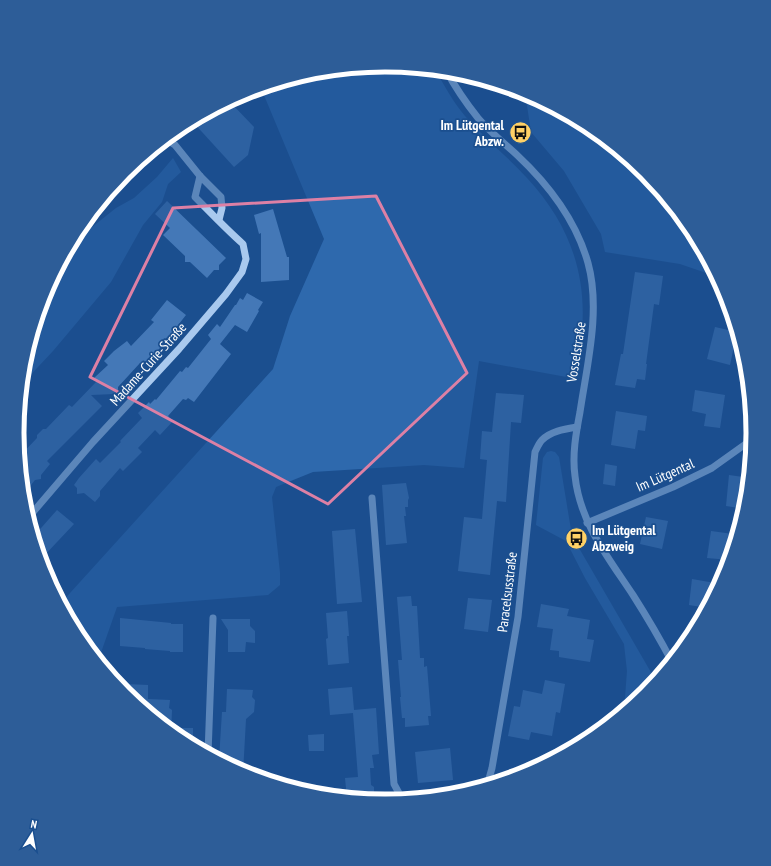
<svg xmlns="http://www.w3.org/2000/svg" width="771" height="866" font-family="'PT Sans Narrow',sans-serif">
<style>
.green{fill:#2e69ad}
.building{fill:#4478b7}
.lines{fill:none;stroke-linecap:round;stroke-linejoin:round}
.minor{stroke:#a9c9ee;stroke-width:7}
.marked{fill:none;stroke:#dd80a5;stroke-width:3;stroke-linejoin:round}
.labels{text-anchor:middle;stroke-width:3.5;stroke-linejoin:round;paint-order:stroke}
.poi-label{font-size:14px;font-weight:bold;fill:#fff;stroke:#1b4f8f;text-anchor:end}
.street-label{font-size:14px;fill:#fff;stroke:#1b4f8f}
.rim{fill:none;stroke:#fff;stroke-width:5}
</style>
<rect width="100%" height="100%" fill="#1b4f8f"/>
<g class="green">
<path d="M386,65l49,4c9,16 18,33 30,47 19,22 42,40 62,62 40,43 60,93 55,152 -1,16 -7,33 -10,48l-93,-17 -15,107 -40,-3 -111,7 -37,15 -4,10 8,76v12l-12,10 -151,12 -19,54 -19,-23 -18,-35 212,-234 17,-53 34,-77 -63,-151 53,-16z"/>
<path d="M525,92l65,35 56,46 46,55 26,49 -38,-13 -75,-12 -4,-18 -37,-63 -33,-39z"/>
<path d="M173,158l8,14 -13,12 -6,18 -19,23 -32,57 -58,69 -31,33 2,-23 21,-69 26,-48 45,-36 18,-10 23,-21z"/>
<path d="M551,451l4,1 4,5 13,79 84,145 -10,13 -22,17 3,-40 -3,-27 -39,-66 -19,-37 -30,-16 7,-67 4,-6z"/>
</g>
<g class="building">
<path d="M229,101l25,26 -6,28 -14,12 -42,-46z"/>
<path d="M167,201l59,57 -7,7v5h-5l-7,8 -17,-16h-5v-6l-22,-21 7,-7 -15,-14z"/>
<path d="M273,209l14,48h2v23l-28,2v-49l-2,1 -5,-19z"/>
<path d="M635,272l28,4 -4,29 -5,-1 -8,60h1l-2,16 -8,-1 -2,9 -20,-3 6,-31h2z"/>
<path d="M247,293l16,9 -5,8 1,1 -12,21 -12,-7 -15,19 11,10 -37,48 -6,-4 -2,2 -3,-1 -15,17 5,5 -13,14 -5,-5 -17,18 4,4 -19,19 -3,-3 -20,23v5l-5,6 -11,-9 -7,1v-6l-3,-3 5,-7 17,-19 4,4 21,-21 -1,-1 22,-23 -4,-5 11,-11 1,2 5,-5 1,1 24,-29 2,1 4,-5 2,1 23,-29 -3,-4 9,-11 3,3 15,-22h1l4,-7 3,2z"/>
<path d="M167,300l19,15 -26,33 -17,17 -3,-2 -22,24v3l-4,4 -23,1 11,11 -55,55 3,3 -9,11v4l-6,1 -12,15 -4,-38 18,-19v-3l6,-6h3l23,-24 3,2 25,-26 -3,-3 14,-13 -4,-4 10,-10 13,-10 4,5 23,-24 -3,-2z"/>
<path d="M715,327l22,5 -7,33 -23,-6z"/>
<path d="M695,390l30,5 -5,33 -16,-2 2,-12 -14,-3z"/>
<path d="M496,393l28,2 -3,28 -10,-1 -5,80 -9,-1 -7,74 -32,-4 6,-54 18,2 5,-59 -7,-1 2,-28 10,1z"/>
<path d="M616,411l31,5 -2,15 -7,-1 -3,19 -24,-4z"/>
<path d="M605,464l12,2 -2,20 -12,-2z"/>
<path d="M729,475l21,3 -4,31 -20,-3z"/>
<path d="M406,483l3,15 -1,2v7h-3l1,9h-2l3,27 -21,2 -4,-60z"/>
<path d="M57,510l17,14 -33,35 -7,-23z"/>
<path d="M646,517l22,4 -6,28 -22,-5z"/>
<path d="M355,529l7,73 -25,2 -5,-73z"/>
<path d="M711,531l22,3 -3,26 -23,-2z"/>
<path d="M692,579l23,4 -2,15 -5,10 -19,-3z"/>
<path d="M411,596l1,10h5l3,52h4v9l3,-1 4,50h-3l1,9 -24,2v-9h-3l-2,-21h1l-3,-37h4l-5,-63z"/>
<path d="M468,598l24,2 -4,32 -24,-3z"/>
<path d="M541,604l28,5 -2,7 23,4 -3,19 7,1 -4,22 -31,-5v-6l-9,-1 3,-21 -16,-2z"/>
<path d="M347,611l2,25h-2l2,27 -21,2 -2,-26 2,-1 -2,-25z"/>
<path d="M120,618l51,5v1h12v28h-13v-1l-25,-2v-1l-25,-2z"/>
<path d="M221,619h29v7l5,5v12l-9,-1 -1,10h-17v-22z"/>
<path d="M545,680l20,4 -5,29 -4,-1 -4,24 -21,-4 -2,8 -21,-4 6,-30 6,1 3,-17 19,4z"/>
<path d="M125,684l23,1v14l22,1 -1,8 3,2 -1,22 -46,-39z"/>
<path d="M352,687l2,23 22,-2 3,46 -7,1 2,13h-4l1,17 3,2v6l-2,2v5l-25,-2 -2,-20 13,-1 -5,-64 -23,2 -2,-26z"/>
<path d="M227,689l26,1 -1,7 3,3 -1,12 -8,7 -3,54 -24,-13 3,-48h4z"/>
<path d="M178,728h15v18l-15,-9z"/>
<path d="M324,734v17h-15l-1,-16z"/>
<path d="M450,748l3,32 -35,3 -3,-31z"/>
</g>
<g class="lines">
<g class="minor">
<path d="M446,70c9,17 20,33 32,48 11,13 26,25 39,37 32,30 59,65 71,108 13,47 -1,102 -8,149 -4,21 -8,43 -5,64 5,47 33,81 58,119 14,22 27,44 39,67"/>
<path d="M166,139l9,6 25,31 21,21 1,11 -3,12"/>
<path d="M747,443l6,-17"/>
<path d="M372,498l22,286 6,11 5,5"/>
<path d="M28,518l65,-76 86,-93 47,-55 16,-22 4,-13 -3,-15c-17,-15 -32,-31 -48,-47l5,-21"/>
<path d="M587,523l86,-36 39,-19 35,-25 5,7"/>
<path d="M208,754l5,-136"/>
<path d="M487,786l5,-18 26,-151 17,-165c2,-4 4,-9 7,-12 9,-9 23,-11 35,-13"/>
</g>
</g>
<path d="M0 0H771V866H0ZM376,196l91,177 -139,131 -238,-127 83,-169z" fill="#1b4f8f" fill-opacity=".55" fill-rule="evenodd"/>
<path class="marked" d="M376,196l91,177 -139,131 -238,-127 83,-169z"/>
<defs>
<symbol id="bus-disc" viewBox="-11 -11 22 22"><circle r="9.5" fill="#ffd166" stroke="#1b4f8f"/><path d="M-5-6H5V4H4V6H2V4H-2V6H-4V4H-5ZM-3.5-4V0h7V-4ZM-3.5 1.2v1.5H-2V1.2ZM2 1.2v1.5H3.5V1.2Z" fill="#111"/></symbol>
</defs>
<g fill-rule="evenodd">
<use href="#bus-disc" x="508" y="120" width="25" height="25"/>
<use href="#bus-disc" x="564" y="526" width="25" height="25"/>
</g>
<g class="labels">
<g class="poi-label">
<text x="504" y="130">Im Lütgental<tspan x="504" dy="16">Abzw.</tspan></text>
<text x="592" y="535" text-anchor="start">Im Lütgental<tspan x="592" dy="16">Abzweig</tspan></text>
</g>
<g class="street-label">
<text transform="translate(576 352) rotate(-81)" y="5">Vosselstraße</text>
<text transform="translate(148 364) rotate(-48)" y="5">Madame-Curie-Straße</text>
<text transform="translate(665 475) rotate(-24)" y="5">Im Lütgental</text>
<text transform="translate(507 592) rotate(-83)" y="5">Paracelsusstraße</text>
</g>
</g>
<path d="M0 0H771V866H0ZM24 433a361 361 0 1 1 722 0a361 361 0 1 1-722 0Z" fill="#2d5d98" fill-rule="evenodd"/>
<path class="rim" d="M24 433a361 361 0 1 1 722 0a361 361 0 1 1-722 0Z"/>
<g transform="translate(32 834) rotate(11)" stroke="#1b4f8f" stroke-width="3" paint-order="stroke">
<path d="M0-3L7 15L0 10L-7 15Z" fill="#ffffff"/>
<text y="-6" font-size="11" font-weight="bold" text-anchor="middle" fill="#ffffff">N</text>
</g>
</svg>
